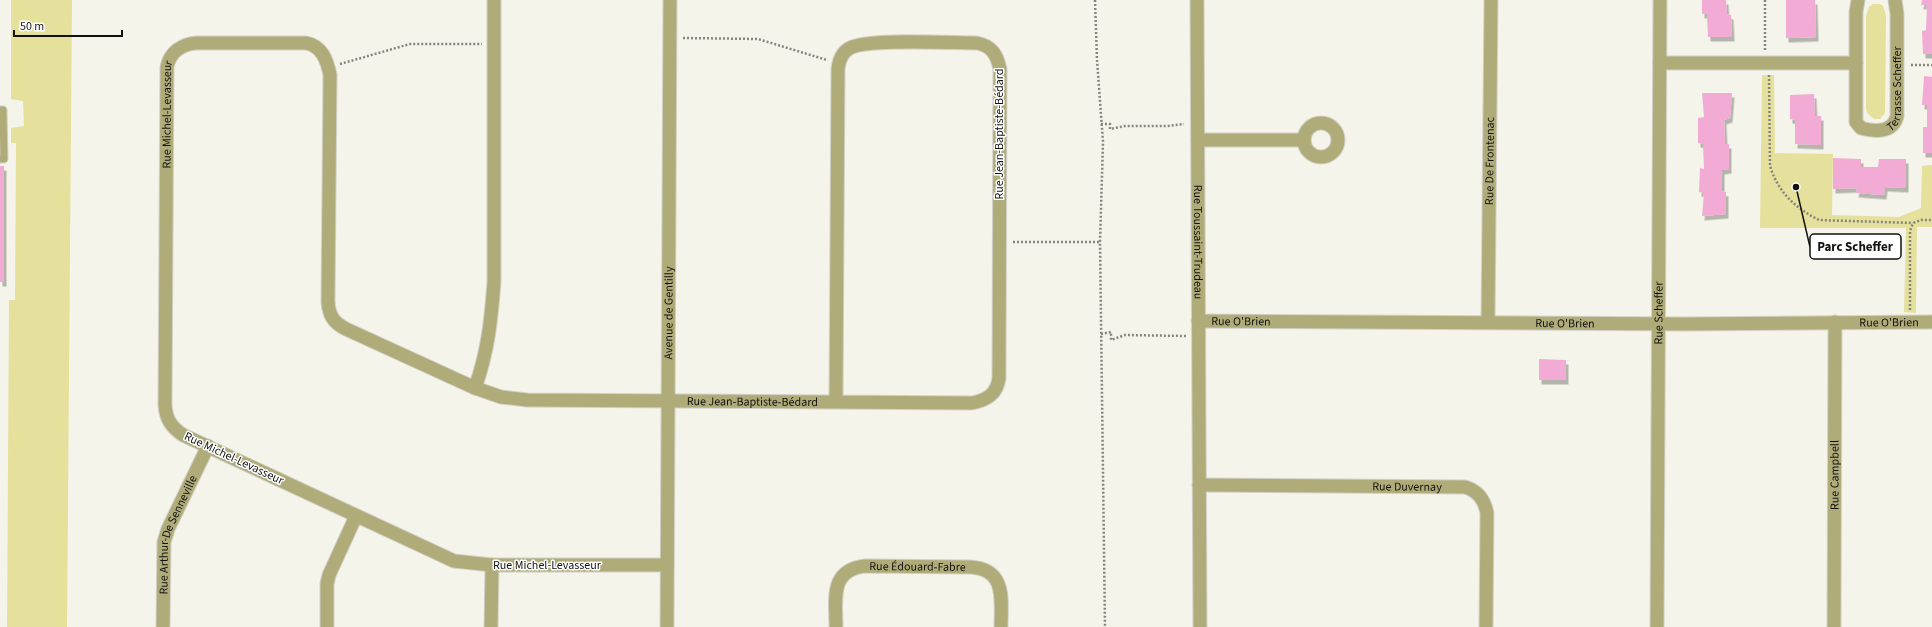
<svg xmlns="http://www.w3.org/2000/svg" width="1932" height="627" font-family="'Source Sans 3',sans-serif">
<style>
.green{fill:#e5e09c}
.building{fill:#f1abd4;filter:url(#shadow)}
.lines{fill:none;stroke-linecap:round;stroke-linejoin:round}
.lane-casing{stroke:#d1d0c8;stroke-width:9}
.street-casing{stroke:#d1d0c8;stroke-width:15}
.path{stroke:#85857f;stroke-width:2.5;stroke-dasharray:2 2;stroke-linecap:butt}
.lane{stroke:#b0ac79;stroke-width:7}
.street{stroke:#b0ac79;stroke-width:13}
.labels{text-anchor:middle;stroke-width:3;stroke-linejoin:round;paint-order:stroke}
.street-label{font-size:12px;fill:#12120f;stroke:#fff}
.leader{fill:none;stroke:#12120f;stroke-width:1.5}
.callout-dot{fill:#12120f;stroke:#fff;stroke-width:1.5}
.callout{fill:#fff;stroke:#12120f;stroke-width:1.5}
.callout-label{font-size:13px;text-anchor:middle;font-weight:bold;fill:#12120f}
</style>
<defs>
<filter id="shadow"><feDropShadow dx="2.5" dy="4.5" stdDeviation="0" flood-color="#0004"/></filter>
</defs>
<rect width="100%" height="100%" fill="#f5f4eb"/>
<g class="green">
<path d="M11,0h61l-5,627h-60l2,-327h6l1,-157h-5v-15l13,-2 -1,-25 -12,-2z"/>
<path d="M1873,4h7l3,2 3,10 -1,97 -5,6h-6l-7,-6 -1,-5v-92l3,-9z"/>
<path d="M1762,75h12l1,78 58,1 -1,61 67,2 22,-9 1,-42 10,-1v62h-15l-1,86 -12,-1 2,-84h-146z"/>
</g>
<g class="building">
<path d="M1702,0h24l1,14 4,1 1,22h-24l-1,-23h-5z"/>
<path d="M1786,0h29l1,37 -30,1z"/>
<path d="M1922,0h10v54h-9l-1,-23 4,-1 1,-25h-6z"/>
<path d="M1924,76l8,1v76h-9v-26h4v-22h-5z"/>
<path d="M1702,93h30l-2,25 -6,2 1,24h4v25l-7,1v21l4,1v22l-24,2 2,-23 -5,-1 1,-24 4,1 -1,-25 -5,-1v-25l6,-1z"/>
<path d="M1814,94l1,22h6v29l-26,-1v-24l-5,-1v-24z"/>
<path d="M1833,158l28,1v8h17l1,-8h27v29l-21,-1 -1,8 -28,-2 1,-5 -24,1z"/>
<rect x="0" y="166" width="4" height="116"/>
<path d="M1539,359l27,1v20h-27z"/>
</g>
<g class="lines">
<defs>
<path id="lane" d="M0,110h3l1,49h-4"/>
<g id="street">
<path id="s1" d="M1197,0l3,627"/>
<path id="s2" d="M1858,0l-2,12v110l5,6c14,4 32,5 36,-12v-102l-2,-14"/>
<path d="M1660,63h196"/>
<circle cx="1321" cy="140" r="17"/>
<path d="M1198,140h106"/>
<path id="s3" d="M1198,321l486,3 248,-2"/>
<path id="s4" d="M1488,322l3,-322"/>
<path d="M475,388c13,-37 16,-67 19,-106v-282"/>
<path id="s5" d="M1199,485l266,2c13,4 19,12 22,26l-1,114"/>
<path id="s6" d="M667,565h-175l-38,-4 -271,-126c-12,-8 -17,-16 -18,-30l2,-338c3,-15 15,-23 30,-24h109c16,3 21,17 24,32l-2,227c1,14 6,21 18,27l129,59 26,9 26,3 445,3c15,-3 25,-9 27,-25l1,-309c-3,-14 -8,-23 -23,-26 -24,0 -111,-5 -127,5 -8,4 -11,12 -12,21l-2,333"/>
<path id="s7" d="M163,627l1,-85 4,-13 40,-83"/>
<path d="M327,627v-43l2,-9 27,-59"/>
<path d="M491,627l1,-62"/>
<path id="s8" d="M667,627l3,-627"/>
<path id="s9" d="M836,627c0,-27 -7,-57 29,-61l105,1c37,2 31,33 31,60"/>
<path id="s10" d="M1657,627l3,-627"/>
<path id="s11" d="M1834,627l1,-305"/>
</g>
</defs>
<use href="#lane" class="lane-casing"/>
<use href="#street" class="street-casing"/>
<g class="path">
<path d="M1095,0l2,60 6,82 -3,100 5,385"/>
<path d="M1765,0v50"/>
<path d="M683,38l75,1 69,21"/>
<path d="M340,64l70,-20h72"/>
<path d="M1911,65h21"/>
<path d="M1769,75l1,91c8,26 25,42 49,54l94,3"/>
<path d="M1101,124h9v5l15,-3h43l16,-2"/>
<path d="M1013,242h87"/>
<path d="M1910,310v-79l3,-8 8,-3h11"/>
<path d="M1101,334l10,-2v8l14,-5 61,1"/>
</g>
<use href="#lane" class="lane"/>
<use href="#street" class="street"/>
</g>
<g class="labels">
<g class="street-label">
<text dy="4" stroke="none"><textPath href="#s2" startOffset="200">Terrasse Scheffer</textPath></text>
<text dy="4" stroke="none"><textPath href="#s6" startOffset="839">Rue Michel-Levasseur</textPath></text>
<text transform="translate(999 134) rotate(-90)" y="4">Rue Jean-Baptiste-Bédard</text>
<text dy="4" stroke="none"><textPath href="#s4" startOffset="161">Rue De Frontenac</textPath></text>
<text dy="4" stroke="none"><textPath href="#s1" startOffset="242">Rue Toussaint-Trudeau</textPath></text>
<text dy="4" stroke="none"><textPath href="#s8" startOffset="314">Avenue de Gentilly</textPath></text>
<text dy="4" stroke="none"><textPath href="#s10" startOffset="314">Rue Scheffer</textPath></text>
<text dy="4" stroke="none"><textPath href="#s3" startOffset="43">Rue O'Brien</textPath></text>
<text dy="4" stroke="none"><textPath href="#s3" startOffset="691">Rue O'Brien</textPath></text>
<text dy="4" stroke="none"><textPath href="#s3" startOffset="367">Rue O'Brien</textPath></text>
<text dy="4" stroke="none"><textPath href="#s6" startOffset="1762">Rue Jean-Baptiste-Bédard</textPath></text>
<text transform="translate(234 458) rotate(25)" y="4">Rue Michel-Levasseur</text>
<text dy="4" stroke="none"><textPath href="#s11" startOffset="152">Rue Campbell</textPath></text>
<text dy="4" stroke="none"><textPath href="#s5" startOffset="208">Rue Duvernay</textPath></text>
<text dy="4" stroke="none"><textPath href="#s7" startOffset="95">Rue Arthur-De Senneville</textPath></text>
<text x="547" y="569">Rue Michel-Levasseur</text>
<text dy="4" stroke="none"><textPath href="#s9" startOffset="130">Rue Édouard-Fabre</textPath></text>
</g>
</g>
<path class="leader" d="M1796 187L1810 247"/>
<circle class="callout-dot" cx="1796" cy="187" r="4"/>
<rect class="callout" x="1810" y="234" width="91" height="25" rx="4"/>
<g class="callout-label">
<text x="1855" y="251">Parc Scheffer</text>
</g>
<path d="M14 30v6h108v-6" fill="none" stroke="#12120f" stroke-width="2"/>
<text x="20" y="30" font-size="12" fill="#12120f" stroke="#ffffff" stroke-width="3" paint-order="stroke">50 m</text>
</svg>
